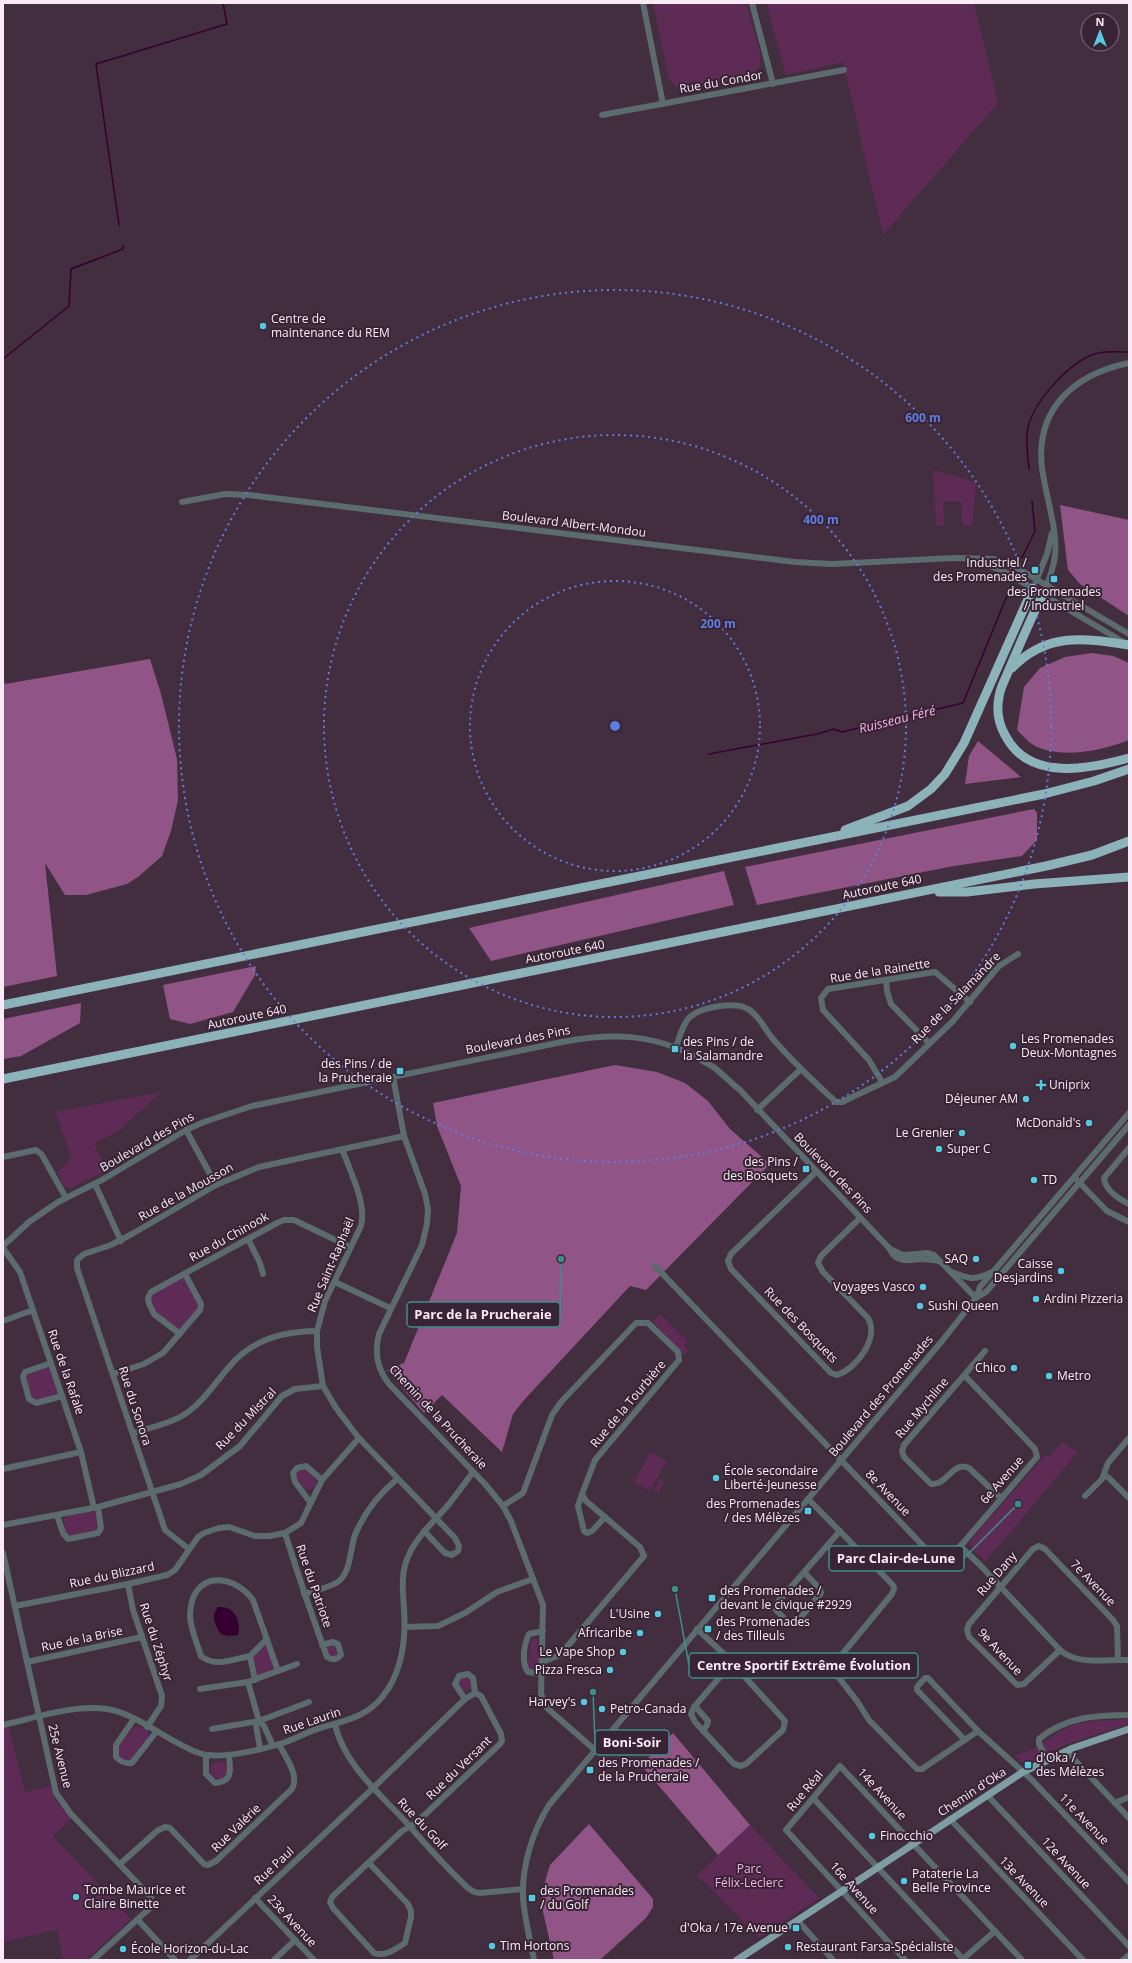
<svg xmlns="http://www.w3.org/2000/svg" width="1132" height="1963" font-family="'Open Sans',sans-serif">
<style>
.green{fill:#5e2b56}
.forest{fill:#905486}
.water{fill:#35002f}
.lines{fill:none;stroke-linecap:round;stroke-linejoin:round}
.stream{stroke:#35002f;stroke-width:1.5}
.minor{stroke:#5b6b6e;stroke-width:6}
.major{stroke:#7e9ea4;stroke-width:7}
.highway{stroke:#8cb2ba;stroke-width:9}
.ring{fill:none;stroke:#5f7de1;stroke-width:2;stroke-dasharray:2 4}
.poi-dot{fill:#55cadf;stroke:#392435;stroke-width:1.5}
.labels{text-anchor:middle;stroke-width:4;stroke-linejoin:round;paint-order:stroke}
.street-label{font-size:12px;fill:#f9eaf5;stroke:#392435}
.poi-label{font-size:12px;fill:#f9eaf5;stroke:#392435;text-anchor:start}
.park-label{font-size:12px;fill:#f7b1ea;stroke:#392435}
.water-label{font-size:13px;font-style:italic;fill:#f6b0e9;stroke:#392435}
.centre{fill:#5f7de1;stroke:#392435;stroke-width:2}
.ring-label{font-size:12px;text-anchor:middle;font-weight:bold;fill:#5f7de1;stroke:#392435;stroke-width:4;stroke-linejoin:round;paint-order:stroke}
.leader{fill:none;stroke:#3e8d89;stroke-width:1.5}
.callout-dot{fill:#3e8d89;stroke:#392435;stroke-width:1.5}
.callout{fill:#392435;stroke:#3e8d89;stroke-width:1.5}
.callout-label{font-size:13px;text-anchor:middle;font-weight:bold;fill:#f9eaf5}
</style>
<rect width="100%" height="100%" fill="#432e3f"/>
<g class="green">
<path d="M653,3h93l14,50v13l-13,14 -68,9 -10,-9z"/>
<path d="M766,3h208l24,100 -115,132 -40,-173 -57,13z"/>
<path d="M933,470l43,12 -4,43h-10l-1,-23h-18l1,24h-8z"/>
<path d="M1001,564l14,6 14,9 -1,2 -28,-15z"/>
<path d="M161,1092l-41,38 -26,14 13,26 -37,19 -5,-2 -8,-15 15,-14 -17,-46z"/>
<path d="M185,1274l16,30 -21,30 -29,-24v-18z"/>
<path d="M660,1314l28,27 -4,5 4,4 -2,4h-4l-30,-33z"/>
<path d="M51,1363l11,33 -30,6 -7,-30z"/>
<path d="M1062,1442l16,10 -92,109 -14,-11 -3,-8 76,-87 5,1z"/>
<path d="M650,1452l17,9 -17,30 -16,-9z"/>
<path d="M304,1468l12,12 -1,6 -6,5c-8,-1 -14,-12 -11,-20z"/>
<path d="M660,1479l5,3 -6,10 -5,-3z"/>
<path d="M90,1511l7,4 2,10 -2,6 -28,5 -4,-2c-1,-7 -4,-13 2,-18z"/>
<path d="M534,1637l4,3 1,26 -4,4h-4l-4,-4 4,-25z"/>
<path d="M267,1639l11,32 -23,9 -5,-24z"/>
<circle cx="332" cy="1651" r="5.5"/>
<circle cx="465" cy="1684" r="7"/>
<path d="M1129,1719v5l-62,20 -43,20 -10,-8 17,-6 29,-19 16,-7 18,-3z"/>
<path d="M138,1726l10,5 1,5 -16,24h-8l-6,-4 -1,-8 15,-21z"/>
<path d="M9,1727l16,65 26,-6 4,13 17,19 -19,18 78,83 -45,41h-23l-6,-30 -54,12v-214z"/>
<circle cx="219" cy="1770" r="9"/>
<path d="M750,1825l69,73 -60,40 -62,-63z"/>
</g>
<g class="forest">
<path d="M1060,505l69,15v96l-49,-32 -12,-14z"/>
<path d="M1092,653l21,3 16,7v77c-27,11 -75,21 -100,2 -4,-4 -8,-8 -12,-12l7,-43 16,-19 25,-11z"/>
<path d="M150,659l11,35 16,65 1,41 -7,31 -9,25 -24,21 -11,7 -41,11h-21l-20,-32 12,113 -54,11v-310l2,7z"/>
<path d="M978,741l43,36 -56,7 4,-28z"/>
<path d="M1034,809l3,4v27l-15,16 -68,10 -197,39 -12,-38z"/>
<path d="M724,871l10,34 -243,56 -22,-33z"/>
<path d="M256,966l-1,9 -22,37 -43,12 -20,-5 -7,-34z"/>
<path d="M81,1003l-1,20 -59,33 -18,3v-40z"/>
<path d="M615,1065l42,7 28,11 23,18 22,28 40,35 -124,126 -16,-4 -106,114 -11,14 -11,38 -60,-57 -18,18 -37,-43 17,-7 53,-130 4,-47 -24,-60 -4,-23z"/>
<path d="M673,1733l77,92 -32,30 -77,-90z"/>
<path d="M589,1824l64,75v8l-7,11 -46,42h-46l-12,-53 1,-15 3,-14 4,-13z"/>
</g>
<path class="water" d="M218,1607c17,-1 23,13 20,28l-10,1 -7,-2c-6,-9 -11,-18 -3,-27z"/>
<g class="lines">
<g class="stream">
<path d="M119,225l-23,-161 131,-40 -4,-21"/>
<path d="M3,359l66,-53 2,-37 52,-20v-3"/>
<path d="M1029,469c-1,-12 -3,-25 -2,-37 4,-28 43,-72 71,-79 10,-2 21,-1 31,-1"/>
<path d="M1022,558l13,-27 -3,-30"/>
<path d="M709,754l108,-20 17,-5 8,3 121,-29 48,-117"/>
</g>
<g class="minor">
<path d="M643,3l20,101"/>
<path d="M752,3l21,81"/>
<path d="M602,115l242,-45"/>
<path d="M182,502l43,-8 24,1 546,67 37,2 122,-6 40,1 25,10 110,65"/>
<path d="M974,560l31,12 120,71"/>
<path d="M1036,581l11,-27 5,-21"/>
<path d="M1046,587c4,-10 8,-21 9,-32 3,-24 -10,-62 -13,-87 -7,-60 33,-94 87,-105"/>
<path d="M886,980l1,11 4,13 38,39"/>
<path d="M676,1047c3,-8 6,-21 12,-28 10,-12 47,-18 60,-10 11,6 17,21 25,30 20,23 41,43 63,63h6l53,-25 58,-56 46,-55 19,-12"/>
<path d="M393,1077l11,59 21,58 3,15 -1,15 -5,21 -43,89c-5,19 -2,35 10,50l96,100 18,22 8,15 32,84 -2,89 6,14 48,42"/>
<path d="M882,1082l-13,-22 -46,-50 -2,-12 7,-9 107,-17 35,30"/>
<path d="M757,1110l44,-41"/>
<path d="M186,1130l30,55"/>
<path d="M1129,1148l-25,30c1,12 15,21 25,26"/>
<path d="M342,1149c8,22 25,55 19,77l-36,75 -8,30v16l6,39 13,22 22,29 97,101 4,8 -1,5 -6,4 -7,-2 -21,-22"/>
<path d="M3,1157l33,-7 6,5 24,43"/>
<path d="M816,1172l-85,82 -3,7 3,8 100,104 6,2c19,-6 43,-37 31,-57l-45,-46 -5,-9 3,-7 39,-38"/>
<path d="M1077,1180l30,31 22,11"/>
<path d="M95,1184l26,57"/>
<path d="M248,1239l12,24 3,11"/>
<path d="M3,1246l26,-24 29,-20 44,-22 84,-50 18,-8 48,-16 310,-64c50,-9 92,-9 137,17 6,4 13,6 18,11 8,6 15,14 23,20l150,159 13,6 24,-2 7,2 42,43"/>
<path d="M3,1248l17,24 61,180 13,56"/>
<path d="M890,1250c8,14 19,10 32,9 6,0 11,1 17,2"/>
<path d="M655,1266l275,287c11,8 18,5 27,-3l80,-93 -2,-8 -70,-73"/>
<path d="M952,1272c17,7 22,9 40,0"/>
<path d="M335,1282l55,26"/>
<path d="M976,1298l4,-11 149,-174"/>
<path d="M3,1321l30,-11"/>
<path d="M180,1334l-26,-20 -5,-10 -1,-6 3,-6 126,-69 7,-3h10l56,27"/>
<path d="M985,1351l-81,94 -2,6 2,6 27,27c16,2 22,-24 38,-16l32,30"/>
<path d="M51,1363l-26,9 -2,5 6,22 7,4 26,-7"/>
<path d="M113,1374l31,-10 19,-11 37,-43 1,-6 -16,-30"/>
<path d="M133,1433c16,-5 35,-9 49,-17 20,-12 32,-32 47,-49 22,-27 54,-36 88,-36"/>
<path d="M3,1469l78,-17"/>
<path d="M1104,1475l5,3 20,20"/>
<path d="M582,1494l-4,12 6,25 3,2 5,-2 13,-14"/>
<path d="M1085,1496l17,-17 6,-16 21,-25"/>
<path d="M808,1499l85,86 1,4 -2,5 -58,70 -2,5 25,32 12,19 48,49h5l56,-38 52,47 99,104"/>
<path d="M310,1502l-15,-20 -2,-9 4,-5 9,-2 16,14"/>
<path d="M503,1506l20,-13 29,-78 9,-13 75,-79h12l30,29 1,8 -84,100 -13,34 4,7 54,46 4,9 -84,99 -18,7"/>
<path d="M57,1515l6,18 5,6 30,-6 3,-5 -3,-21"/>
<path d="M3,1525l95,-18 83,-23 20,-9 39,-29 42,-50 13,-7 28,-3"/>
<path d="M285,1533c13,42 27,83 42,124 5,3 10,3 14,-2l-3,-11 -5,-2 -11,3"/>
<path d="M960,1546l20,19 80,85c18,16 46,9 69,10"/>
<path d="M189,1549l-24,-19 -88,-262v-8l7,-6 27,-9 21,-11 84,-49 43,-18 145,-31"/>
<path d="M3,1553l53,240 15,21 80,83v10l-58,53"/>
<path d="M804,1572l16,17 1,4 -24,29 -7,2 -14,-14 1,-7 63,-72"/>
<path d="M128,1584l5,26 29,86 -1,10 -14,21"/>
<path d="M304,1594c11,-4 26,-6 35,-13 12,-10 11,-32 16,-46 9,-22 24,-41 42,-56"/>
<path d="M15,1606l113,-22 39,-9 8,-5 23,-33 6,-4 15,-5 10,-1 26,9h14l16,-3 16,-10 21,-43 37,-42"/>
<path d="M405,1627l33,-1 27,-13 32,-21 36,-13"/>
<path d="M697,1629l27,25 61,67 -2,9 -37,34 -5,2 -7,-2 -39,-42 -4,-8 3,-7 38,-44"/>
<path d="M1060,1650l-36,34 -7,1 -48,-48 -2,-7 2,-6 64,-75 6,-3 6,3 68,71 4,6 1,34"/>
<path d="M250,1656l17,-17"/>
<path d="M27,1662l115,-25"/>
<path d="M541,1674l-13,-2c-7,-9 -4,-28 1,-38l14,-3"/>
<path d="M255,1680l-5,-24c-16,3 -35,12 -49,0 -4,-13 -11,-28 -11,-41 1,-43 41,-44 63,-15l25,71"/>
<path d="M248,1682l11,39 5,5 9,20"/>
<path d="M200,1689l48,-7 49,-18"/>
<path d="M465,1699l-10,-15 4,-8 9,-2 5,4 2,15"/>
<path d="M695,1706l13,15 -1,4 -4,6"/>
<path d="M134,1719l-18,26v12c5,5 9,7 16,6l24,-31"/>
<path d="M259,1721l-3,4 4,23"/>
<path d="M3,1725c31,-7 73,-21 104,-16 31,5 61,33 92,44 19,7 61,-3 81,-9 14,-4 26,-12 40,-16 24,-7 47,-11 63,-32 20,-25 23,-58 21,-88 -1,-15 -3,-31 2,-46 8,-24 27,-39 43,-58 8,-10 16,-21 24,-32"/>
<path d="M335,1725c10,40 43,67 70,96 20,23 41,46 63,67l6,4 6,1 43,-4"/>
<path d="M212,1729l47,-8 50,-19"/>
<path d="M965,1740l-48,-50v-3l8,-9h3l50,53"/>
<path d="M1068,1750l3,6 58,62"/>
<path d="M206,1755v19l9,9c19,-2 15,-13 14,-28"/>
<path d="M1047,1759l-8,-15v-5c26,-22 57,-24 90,-24"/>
<path d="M987,1795l142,151"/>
<path d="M813,1798l151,162"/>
<path d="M1115,1803l14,-6"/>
<path d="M950,1819l133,141"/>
<path d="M120,1864l37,-33 8,-4 5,1 34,36 4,1 8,-4 76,-72c8,-14 -7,-32 -13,-45"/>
<path d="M255,1898l59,62"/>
<path d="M138,1920l37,40"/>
<path d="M798,1921l35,39"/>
<path d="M963,1959l32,-28"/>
<path d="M190,1960l180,-169 95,-92 10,-6 6,3 20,38 1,7 -2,3 -84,79 -14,8 -70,66 -2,5 3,6 41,45c12,4 21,-4 31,-10l6,-26v-6l-3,-7 -39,-41"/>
<path d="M274,1960l21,-20"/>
<path d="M534,1960c-4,-21 -10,-43 -11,-64 -1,-32 10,-65 26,-91l393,-464 34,-43 10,-6 143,-167"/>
<path d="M905,1960l-119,-130 54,-64 182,194"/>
<path d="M1123,1960l6,-5"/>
</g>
<path class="major" d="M737,1960l286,-188 50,-24 56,-19"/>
<g class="highway">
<path d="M1043,594c-13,26 -24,52 -35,78 -3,8 -8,16 -9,25 -3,14 0,27 6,38 24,47 84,34 124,23"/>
<path d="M1012,668c35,-36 71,-30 117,-23"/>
<path d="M845,830l63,-24 23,-17 14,-15 19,-31 69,-155"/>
<path d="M939,892h28l67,-8 95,-7"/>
<path d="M3,1005l1041,-211 50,-13 35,-12"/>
<path d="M3,1079l1043,-213 46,-11 37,-14"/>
</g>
</g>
<g class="ring">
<circle cx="615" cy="726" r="145"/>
<circle cx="615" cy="726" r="291"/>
<circle cx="615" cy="726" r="436"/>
</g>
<g class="poi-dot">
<circle cx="263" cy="326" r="4"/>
<rect x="1031" y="566" width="8" height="8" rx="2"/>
<rect x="1050" y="575" width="8" height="8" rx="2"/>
<circle cx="1013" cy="1046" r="4"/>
<rect x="671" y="1045" width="8" height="8" rx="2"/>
<rect x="396" y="1067" width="8" height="8" rx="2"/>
<path d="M1039 1079h4v4h4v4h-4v4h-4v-4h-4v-4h4z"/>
<circle cx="1026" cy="1099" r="4"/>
<circle cx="1089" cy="1123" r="4"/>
<circle cx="962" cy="1133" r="4"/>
<circle cx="939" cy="1149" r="4"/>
<rect x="802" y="1165" width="8" height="8" rx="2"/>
<circle cx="1034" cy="1180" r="4"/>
<circle cx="976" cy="1259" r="4"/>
<circle cx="1061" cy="1271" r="4"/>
<circle cx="923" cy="1287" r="4"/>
<circle cx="1036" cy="1299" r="4"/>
<circle cx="920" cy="1306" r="4"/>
<circle cx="1014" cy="1368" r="4"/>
<circle cx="1049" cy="1376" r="4"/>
<circle cx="716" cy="1478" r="4"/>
<rect x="804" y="1507" width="8" height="8" rx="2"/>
<rect x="708" y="1594" width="8" height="8" rx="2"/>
<circle cx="658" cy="1614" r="4"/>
<rect x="704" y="1625" width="8" height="8" rx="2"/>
<circle cx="640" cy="1633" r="4"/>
<circle cx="623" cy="1652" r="4"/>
<circle cx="610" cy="1670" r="4"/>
<circle cx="584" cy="1702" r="4"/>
<circle cx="602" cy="1709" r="4"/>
<rect x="1024" y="1761" width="8" height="8" rx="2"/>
<rect x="586" y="1766" width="8" height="8" rx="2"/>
<circle cx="872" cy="1836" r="4"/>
<circle cx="904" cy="1881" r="4"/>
<circle cx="76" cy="1897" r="4"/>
<rect x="528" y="1894" width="8" height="8" rx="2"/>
<rect x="792" y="1924" width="8" height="8" rx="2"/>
<circle cx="492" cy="1946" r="4"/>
<circle cx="788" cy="1947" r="4"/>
<circle cx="123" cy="1949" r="4"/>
</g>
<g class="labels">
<g class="street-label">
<text transform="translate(721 82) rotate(-10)" y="4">Rue du Condor</text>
<text transform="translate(574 524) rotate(7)" y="4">Boulevard Albert-Mondou</text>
<text transform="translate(882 887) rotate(-12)" y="4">Autoroute 640</text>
<text transform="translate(565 952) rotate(-11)" y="4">Autoroute 640</text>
<text transform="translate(880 971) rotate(-9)" y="4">Rue de la Rainette</text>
<text transform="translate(956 998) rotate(-46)" y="4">Rue de la Salamandre</text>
<text transform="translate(247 1017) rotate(-12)" y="4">Autoroute 640</text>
<text transform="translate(518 1040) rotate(-11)" y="4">Boulevard des Pins</text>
<text transform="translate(147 1142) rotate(-30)" y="4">Boulevard des Pins</text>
<text transform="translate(833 1173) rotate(46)" y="4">Boulevard des Pins</text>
<text transform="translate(186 1192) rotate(-29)" y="4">Rue de la Mousson</text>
<text transform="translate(229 1237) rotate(-29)" y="4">Rue du Chinook</text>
<text transform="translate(331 1265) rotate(-67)" y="4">Rue Saint-Raphaël</text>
<text transform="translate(801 1325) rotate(46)" y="4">Rue des Bosquets</text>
<text transform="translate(66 1372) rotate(71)" y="4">Rue de la Rafale</text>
<text transform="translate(881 1396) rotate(-50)" y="4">Boulevard des Promenades</text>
<text transform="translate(628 1404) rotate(-50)" y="4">Rue de la Tourbière</text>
<text transform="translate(135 1406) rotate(72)" y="4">Rue du Sonora</text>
<text transform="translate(922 1408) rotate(-50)" y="4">Rue Mychline</text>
<text transform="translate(438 1417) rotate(47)" y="4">Chemin de la Prucheraie</text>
<text transform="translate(246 1419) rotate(-46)" y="4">Rue du Mistral</text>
<text transform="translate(1002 1480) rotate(-49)" y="4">6e Avenue</text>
<text transform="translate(888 1493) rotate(46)" y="4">8e Avenue</text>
<text transform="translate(997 1574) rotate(-49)" y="4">Rue Dany</text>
<text transform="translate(112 1575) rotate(-12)" y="4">Rue du Blizzard</text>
<text transform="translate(1093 1583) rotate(46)" y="4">7e Avenue</text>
<text transform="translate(314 1586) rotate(71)" y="4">Rue du Patriote</text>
<text transform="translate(82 1639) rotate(-12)" y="4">Rue de la Brise</text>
<text transform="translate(156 1642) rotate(72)" y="4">Rue du Zéphyr</text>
<text transform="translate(1000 1652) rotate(47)" y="4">9e Avenue</text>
<text transform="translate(312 1721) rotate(-19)" y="4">Rue Laurin</text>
<text transform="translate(60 1756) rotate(76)" y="4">25e Avenue</text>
<text transform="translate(459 1768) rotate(-44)" y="4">Rue du Versant</text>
<text transform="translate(805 1791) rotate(-50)" y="4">Rue Réal</text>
<text transform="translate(972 1792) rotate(-33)" y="4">Chemin d'Oka</text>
<text transform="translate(882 1794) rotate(47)" y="4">14e Avenue</text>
<text transform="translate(1084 1819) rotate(46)" y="4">11e Avenue</text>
<text transform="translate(422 1824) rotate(47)" y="4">Rue du Golf</text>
<text transform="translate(236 1828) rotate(-44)" y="4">Rue Valérie</text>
<text transform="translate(1066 1863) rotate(47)" y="4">12e Avenue</text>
<text transform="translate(274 1866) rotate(-43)" y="4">Rue Paul</text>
<text transform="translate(1024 1882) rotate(46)" y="4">13e Avenue</text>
<text transform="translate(854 1888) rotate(48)" y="4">16e Avenue</text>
<text transform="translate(292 1921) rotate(47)" y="4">23e Avenue</text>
</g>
<g class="poi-label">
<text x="271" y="323">Centre de<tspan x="271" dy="14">maintenance du REM</tspan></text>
<text x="1027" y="567" text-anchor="end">Industriel /<tspan x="1027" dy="14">des Promenades</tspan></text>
<text x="1054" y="596" text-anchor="middle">des Promenades<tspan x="1054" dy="14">/ Industriel</tspan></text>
<text x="1021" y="1043">Les Promenades<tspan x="1021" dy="14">Deux-Montagnes</tspan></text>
<text x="683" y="1046">des Pins / de<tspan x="683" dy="14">la Salamandre</tspan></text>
<text x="392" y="1068" text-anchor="end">des Pins / de<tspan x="392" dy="14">la Prucheraie</tspan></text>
<text x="1049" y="1089">Uniprix</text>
<text x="1018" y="1103" text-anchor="end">Déjeuner AM</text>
<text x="1081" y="1127" text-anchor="end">McDonald's</text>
<text x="954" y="1137" text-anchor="end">Le Grenier</text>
<text x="947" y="1153">Super C</text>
<text x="798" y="1166" text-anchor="end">des Pins /<tspan x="798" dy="14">des Bosquets</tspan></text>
<text x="1042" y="1184">TD</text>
<text x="968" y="1263" text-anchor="end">SAQ</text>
<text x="1053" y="1268" text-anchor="end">Caisse<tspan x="1053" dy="14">Desjardins</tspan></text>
<text x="915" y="1291" text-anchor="end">Voyages Vasco</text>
<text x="1044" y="1303">Ardini Pizzeria</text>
<text x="928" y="1310">Sushi Queen</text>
<text x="1006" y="1372" text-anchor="end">Chico</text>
<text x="1057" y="1380">Metro</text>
<text x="724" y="1475">École secondaire<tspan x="724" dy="14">Liberté-Jeunesse</tspan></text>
<text x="800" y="1508" text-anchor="end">des Promenades<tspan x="800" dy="14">/ des Mélèzes</tspan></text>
<text x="720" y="1595">des Promenades /<tspan x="720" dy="14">devant le civique #2929</tspan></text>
<text x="650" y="1618" text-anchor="end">L'Usine</text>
<text x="716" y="1626">des Promenades<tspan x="716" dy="14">/ des Tilleuls</tspan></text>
<text x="632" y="1637" text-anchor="end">Africaribe</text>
<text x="615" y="1656" text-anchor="end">Le Vape Shop</text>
<text x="602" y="1674" text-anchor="end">Pizza Fresca</text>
<text x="576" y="1706" text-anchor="end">Harvey's</text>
<text x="610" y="1713">Petro-Canada</text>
<text x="1036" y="1762">d'Oka /<tspan x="1036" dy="14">des Mélèzes</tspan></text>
<text x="598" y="1767">des Promenades /<tspan x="598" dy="14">de la Prucheraie</tspan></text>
<text x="880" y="1840">Finocchio</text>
<text x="912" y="1878">Pataterie La<tspan x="912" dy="14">Belle Province</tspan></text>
<text x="84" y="1894">Tombe Maurice et<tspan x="84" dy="14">Claire Binette</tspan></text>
<text x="540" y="1895">des Promenades<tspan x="540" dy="14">/ du Golf</tspan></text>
<text x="788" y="1932" text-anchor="end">d'Oka / 17e Avenue</text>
<text x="500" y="1950">Tim Hortons</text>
<text x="796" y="1951">Restaurant Farsa-Spécialiste</text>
<text x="131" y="1953">École Horizon-du-Lac</text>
</g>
<g class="park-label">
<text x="749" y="1873">Parc<tspan x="749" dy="14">Félix-Leclerc</tspan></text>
</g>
<g class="water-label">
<text transform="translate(897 719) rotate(-14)" y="5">Ruisseau Féré</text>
</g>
</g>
<circle cx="615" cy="726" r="6" class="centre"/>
<g class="ring-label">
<text x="923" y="422">600 m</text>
<text x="821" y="524">400 m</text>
<text x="718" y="628">200 m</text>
</g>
<path class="leader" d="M561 1259L560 1315M1018 1504L964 1558M675 1589L689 1665M593 1692L595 1742"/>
<g class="callout-dot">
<circle cx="561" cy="1259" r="4"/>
<circle cx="1018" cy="1504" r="4"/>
<circle cx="675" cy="1589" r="4"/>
<circle cx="593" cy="1692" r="4"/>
</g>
<g class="callout">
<rect x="407" y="1302" width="153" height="25" rx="4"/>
<rect x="829" y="1546" width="135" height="25" rx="4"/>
<rect x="689" y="1653" width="229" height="25" rx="4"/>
<rect x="595" y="1730" width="74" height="25" rx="4"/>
</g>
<g class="callout-label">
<text x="483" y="1319">Parc de la Prucheraie</text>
<text x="896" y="1563">Parc Clair-de-Lune</text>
<text x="804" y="1670">Centre Sportif Extrême Évolution</text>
<text x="632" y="1747">Boni-Soir</text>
</g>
<rect width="1132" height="1963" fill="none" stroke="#f9eaf5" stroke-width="8"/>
<g transform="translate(1100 32)"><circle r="19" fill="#392435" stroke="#867382"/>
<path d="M0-3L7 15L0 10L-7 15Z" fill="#55cadf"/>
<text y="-6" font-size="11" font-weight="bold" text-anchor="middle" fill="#f9eaf5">N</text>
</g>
</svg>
